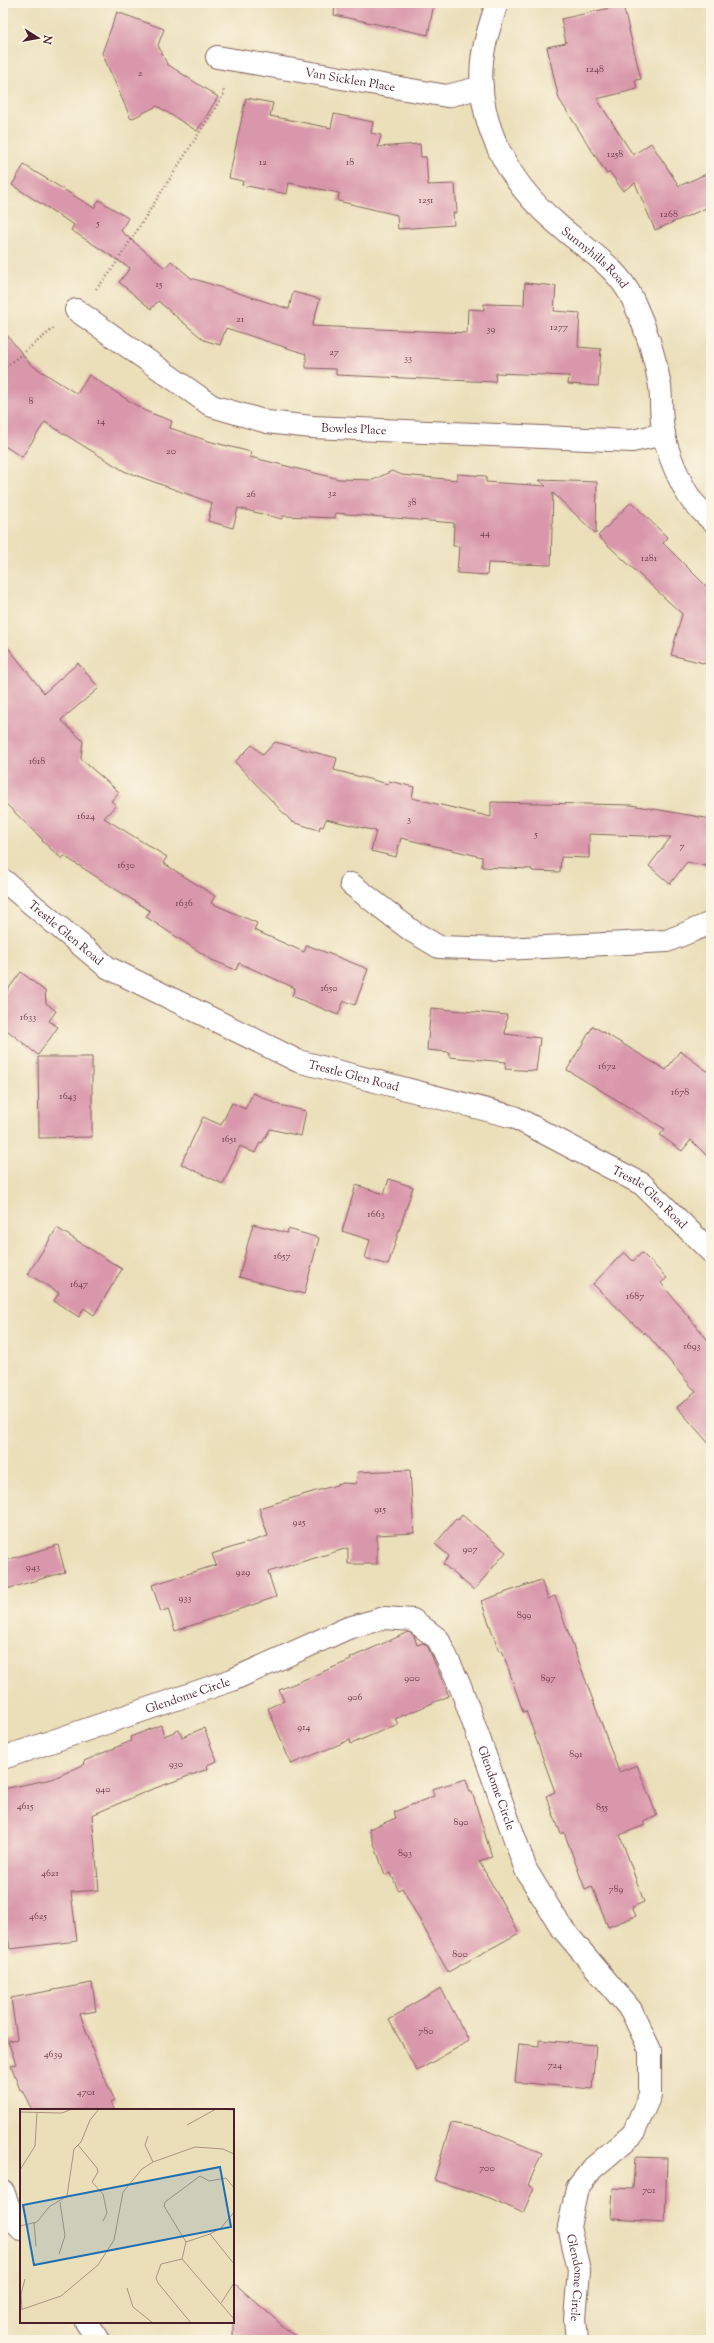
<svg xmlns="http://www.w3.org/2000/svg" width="714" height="2343" font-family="'Sorts Mill Goudy',serif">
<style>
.building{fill:#d997ab}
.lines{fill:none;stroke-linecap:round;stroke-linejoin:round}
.minor-casing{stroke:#82625d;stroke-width:24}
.path{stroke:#82625d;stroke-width:2.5;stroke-dasharray:1 3;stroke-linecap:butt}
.minor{stroke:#fff;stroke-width:22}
.labels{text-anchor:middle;stroke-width:4;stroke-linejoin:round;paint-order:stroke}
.number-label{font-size:10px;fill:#6e3d4b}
.street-label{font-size:12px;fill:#4a1f2b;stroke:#fcf5e5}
.inset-road{fill:none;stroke:#ab9281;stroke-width:1}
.view{fill:#1f6fb2;fill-opacity:0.15;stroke:#1f6fb2;stroke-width:2}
.inset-edge{fill:none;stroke:#4a1f2b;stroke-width:2}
</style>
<rect width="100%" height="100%" fill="#fcf5e5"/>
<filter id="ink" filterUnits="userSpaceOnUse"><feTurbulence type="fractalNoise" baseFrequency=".025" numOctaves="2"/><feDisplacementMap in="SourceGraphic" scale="8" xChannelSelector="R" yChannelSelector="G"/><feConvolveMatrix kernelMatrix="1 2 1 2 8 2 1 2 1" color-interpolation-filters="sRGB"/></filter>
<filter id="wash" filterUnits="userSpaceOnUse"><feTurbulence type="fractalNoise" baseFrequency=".012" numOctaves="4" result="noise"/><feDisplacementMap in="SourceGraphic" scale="16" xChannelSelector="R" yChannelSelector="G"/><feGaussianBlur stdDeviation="0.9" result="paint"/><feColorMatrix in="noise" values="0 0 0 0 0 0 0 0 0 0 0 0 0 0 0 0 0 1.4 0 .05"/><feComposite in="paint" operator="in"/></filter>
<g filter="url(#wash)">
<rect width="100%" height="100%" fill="#ebdfba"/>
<g id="blocks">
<g class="building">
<path d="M335,3h99l-6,32 -94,-20z"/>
<path d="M623,5l18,74 -6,1 2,9 -40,10 36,56 18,-12 28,43 32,-14v34l-56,24 -20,-47 -12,8 -13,-19 -3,2 -48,-75 -12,-52 19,-4 -5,-24z"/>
<path d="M117,12l47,17 -6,16 9,19 51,33 -21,34 -40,-25 -26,13 -29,-66z"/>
<path d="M246,98l27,5 -3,13 61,12 3,-14 39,8 -2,11 10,2 -3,12 42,-3 1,13h5l2,28 27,-1 2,29h-4l1,12 -56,4 -1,-14 -59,-14 1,-8 -50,-10 -2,11 -45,-9 1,-4 -14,-3z"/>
<path d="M24,165l70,43 5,-8 29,18 -7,13 44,37 6,-7 20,17 98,31 4,-17 27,7 -8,27 155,7 1,-24 16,1v-6l40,1 1,-22 31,3 -2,25 26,2 -2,34 23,2 -3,37 -30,-2 1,-8 -73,-3 -1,9 -159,-7v-6l-30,-1v-14l-80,-26 -6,17 -16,-5 -46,-39 -7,8 -32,-27 11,-14 -59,-38 3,-5 -62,-40z"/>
<path d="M3,330l27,34 47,30 12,-19 56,36 27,10 -2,7 38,13 43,11 -1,5 89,22 34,1 19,-9 10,4 55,5v-6l29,2v6l60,4 -7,-6 58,2 -1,52 -43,-41 -2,72 -63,-2 -1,12 -30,-2 2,-27h-6l1,-23 -119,-10v5l-52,-2 -1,3 -44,-11 -5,20 -25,-7 4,-18 -88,-32 -79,-49 -23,35 -19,-12z"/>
<path d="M631,502l37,36 -5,5 48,48v60l-4,13 -36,-9 11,-41 -84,-78z"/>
<path d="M3,641l41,52 34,-30 21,25 -38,32 22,21 -2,18 38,33 -8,9 5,4 -12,13 63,39 -4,6 52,33 -4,7 46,20 -3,7 50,22 3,-7 61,24 -13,36 -11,-4 -6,14 -46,-19 3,-8 -56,-25 -3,7 -24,-10 -66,-43 4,-6 -86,-55 -2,3 -20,-18 1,-1 -40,-39z"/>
<path d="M275,742l62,16 -3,12 54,14 1,-3 25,6 -2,11 79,19v-15l140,3 80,14v41l-4,-1 -1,7 -19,-4 -17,22 -21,-18 22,-29 -82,-3v24l-28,-1 -1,15 -28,-1v-2l-50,-2v-10l-81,-19 -5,19 -25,-6 5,-20 -50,-12 -3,8 -3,-1 -1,4 -27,-8 -57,-60 17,-17 11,10z"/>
<path d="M21,972l24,19 1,12 10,8 -7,10 9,6 -20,28 -35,-28v-31z"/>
<path d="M431,1008l76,7 -2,19 35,4 -4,33 -31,-2 1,-7 -57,-5v-5l-22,-2z"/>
<path d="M593,1026l73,44 14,-19 31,23v86l-20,-20 -9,11 -22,-16 5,-6 -98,-59z"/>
<path d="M38,1057h54v80l-53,1z"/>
<path d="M253,1093l26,12 27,6 -5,25 -31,-7 -8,14 -2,-1 -5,11 -15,-7 -17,38 -42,-20 22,-47 18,8 11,-22 13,6z"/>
<path d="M389,1179l24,8 -25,78 -23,-7 5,-18 -28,-9 14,-46 28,9z"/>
<path d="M253,1224l34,9 1,-4 31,9 -15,56 -65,-17z"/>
<path d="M57,1228l65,41 -28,46 -10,-7 -5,9 -25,-16 5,-8 -31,-19z"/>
<path d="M624,1252l9,9 9,-8 25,25 -6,5 50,61v102l-34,-39 19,-15 -51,-60 -1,2 -51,-50z"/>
<path d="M410,1470l4,63 -37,2v29h-29v-16l-80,24 8,25 -101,34 -7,-22 -7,3 -9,-27 64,-20 -4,-11 56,-18 -9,-28 84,-25 13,1 2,-12z"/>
<path d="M462,1515l44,37 -32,38 -31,-26 6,-8 -14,-12 21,-25 2,1z"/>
<path d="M58,1545l7,27 -62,18v-29z"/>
<path d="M541,1580l7,19 7,-3 64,176 18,-7 20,51 -14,6 2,3 -25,10 24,67 -12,5 4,9 -28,11 -16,-41 -7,3 -21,-57 -3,2 -15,-38 9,-4 -29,-81 -3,1 -21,-62 -3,1 -18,-50z"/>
<path d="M409,1632l5,4 3,9 6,-2 5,4 21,49 -54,23 3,5 -47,20 -1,-4 -59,24 -23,-56 16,-7 -5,-11 72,-30 -1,-2z"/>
<path d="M161,1725l3,11 15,-6 3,7 22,-9 13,33 -10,4 1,4 -58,21 -58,25 7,75 -28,2 6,49 -67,8 -4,-24h-3v-136l49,-10 33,-15 -1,-3 47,-20 -1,-4z"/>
<path d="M466,1779l4,13h2l20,65 -13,4 40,72 -71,39 -46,-84 -4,2 -7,-17 -6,2 -16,-46 27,-11 -2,-6 40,-16 -2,-7z"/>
<path d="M92,1983l4,28 -16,3 16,45 19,42 -4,2 4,7h-83l-10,-20h-2l-9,-25 5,-1 -8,-23 9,-2 -6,-41z"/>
<path d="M441,1988l28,53 -52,30 -28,-51 16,-9 -1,-2z"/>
<path d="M539,2040l57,5 -4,44 -77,-7 4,-38 20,2z"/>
<path d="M451,2123l32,6 59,24 -14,32 6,3 -11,25 -33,-15 -56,-18z"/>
<path d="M635,2157l32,1 -2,64 -54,-3 2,-31 20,1z"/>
<path d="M233,2282l66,58h-66z"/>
</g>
</g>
</g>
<g filter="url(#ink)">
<use href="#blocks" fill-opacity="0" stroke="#82625d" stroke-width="1"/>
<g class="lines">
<defs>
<g id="minor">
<path id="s1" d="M497,3c-6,19 -13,38 -15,58 -6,62 27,122 73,161 27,25 62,43 78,78 13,28 22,56 27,86 2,16 0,33 4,48 3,19 17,51 28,67 6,7 13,13 19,19"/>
<path id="s2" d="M217,57l230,39 35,-9"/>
<path id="s3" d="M76,310l136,96 55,16 45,5 320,14 32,-7"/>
<path id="s4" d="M3,880l104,87 191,94 216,56 128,67 69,68"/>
<path d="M351,884l61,47 27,16 62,2 166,-8 44,-18"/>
<path id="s5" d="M3,1758l229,-78 116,-52 36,-10 29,2 25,19 23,49 65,182 35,57 70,83 19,40v45l-17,39 -40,34 -16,20 -8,39 10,43 -4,49 2,21"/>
<path d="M3,2191l10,27 8,11"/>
<path d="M86,2322l12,18"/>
</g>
</defs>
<use href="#minor" class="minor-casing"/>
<g class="path">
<path d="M96,289l13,-15 115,-180 -1,-7"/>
<path d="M3,369l51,-41"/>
</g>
<use href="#minor" class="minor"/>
</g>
</g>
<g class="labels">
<g class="number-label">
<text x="595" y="72">1248</text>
<text x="140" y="76">2</text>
<text x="615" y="157">1258</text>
<text x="263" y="165">12</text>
<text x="350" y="165">18</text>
<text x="426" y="203">1251</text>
<text x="669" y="217">1268</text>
<text x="98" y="226">5</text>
<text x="159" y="287">15</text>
<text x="240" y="322">21</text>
<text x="559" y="330">1277</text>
<text x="491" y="332">39</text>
<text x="334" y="355">27</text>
<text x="408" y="361">33</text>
<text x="31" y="404">8</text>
<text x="101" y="424">14</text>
<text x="171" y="454">20</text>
<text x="332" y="496">32</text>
<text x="251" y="497">26</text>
<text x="412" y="505">38</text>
<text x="485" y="536">44</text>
<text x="649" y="561">1281</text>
<text x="37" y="764">1618</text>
<text x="86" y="819">1624</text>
<text x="409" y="822">3</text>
<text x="536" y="837">5</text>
<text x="682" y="849">7</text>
<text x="126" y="868">1630</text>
<text x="184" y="906">1636</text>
<text x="329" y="991">1650</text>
<text x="28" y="1020">1633</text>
<text x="607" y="1069">1672</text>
<text x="680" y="1095">1678</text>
<text x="68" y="1099">1643</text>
<text x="229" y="1142">1651</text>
<text x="376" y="1217">1663</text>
<text x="282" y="1259">1657</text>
<text x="79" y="1287">1647</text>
<text x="635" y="1299">1687</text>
<text x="692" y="1349">1693</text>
<text x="380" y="1512">915</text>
<text x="299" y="1525">925</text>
<text x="470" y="1552">907</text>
<text x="33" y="1570">943</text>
<text x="243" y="1575">929</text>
<text x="185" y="1601">933</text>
<text x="524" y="1618">899</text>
<text x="412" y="1681">900</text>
<text x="548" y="1681">897</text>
<text x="355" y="1700">906</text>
<text x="304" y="1730">914</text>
<text x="576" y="1757">891</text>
<text x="176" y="1767">930</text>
<text x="103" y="1792">940</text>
<text x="25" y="1809">4615</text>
<text x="602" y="1810">855</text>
<text x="461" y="1825">890</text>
<text x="405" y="1856">893</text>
<text x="50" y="1876">4621</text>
<text x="616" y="1892">789</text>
<text x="38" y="1919">4625</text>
<text x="460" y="1957">800</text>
<text x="426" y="2034">780</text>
<text x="53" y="2057">4639</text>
<text x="555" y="2068">724</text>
<text x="86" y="2095">4701</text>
<text x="487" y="2171">700</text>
<text x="649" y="2193">701</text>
</g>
<g class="street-label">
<text dy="4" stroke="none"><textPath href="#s2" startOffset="135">Van Sicklen Place</textPath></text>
<text dy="4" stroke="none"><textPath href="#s1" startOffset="297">Sunnyhills Road</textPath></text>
<text dy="4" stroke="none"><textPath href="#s3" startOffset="311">Bowles Place</textPath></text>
<text dy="4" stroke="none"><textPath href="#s4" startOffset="82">Trestle Glen Road</textPath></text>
<text dy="4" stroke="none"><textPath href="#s4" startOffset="406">Trestle Glen Road</textPath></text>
<text dy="4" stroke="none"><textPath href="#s4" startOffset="730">Trestle Glen Road</textPath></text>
<text dy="4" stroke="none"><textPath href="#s5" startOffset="195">Glendome Circle</textPath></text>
<text dy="4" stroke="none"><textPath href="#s5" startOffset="627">Glendome Circle</textPath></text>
<text dy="4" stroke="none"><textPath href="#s5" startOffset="1191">Glendome Circle</textPath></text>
</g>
</g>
<g transform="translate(20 2109)">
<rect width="214" height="214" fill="#ebdfba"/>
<path class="inset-road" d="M198,0l16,1M0,3l42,1 10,-4M167,16l29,-16M128,27l-3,9 8,17M58,36l19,23 1,4 -6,10 11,12 4,19 -4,8M0,61l15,-24 2,-34M14,114l2,23M0,117l17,-4 12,-15 18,-11 7,-47 7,-7 9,-22 9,-11M190,125l24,30M166,133l-22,-36 1,-4 35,-26 9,5 17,-3 8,10M166,133l-4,17 52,60M166,133l24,-8 11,-6 13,-16M39,145l6,-18 -5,-34M162,150l-21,5 -5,14 2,5 33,40M107,179l6,19 20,16M201,194l13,-20M2,200l-1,-15 4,-15M0,201l41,-14 37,-31 16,-25 9,-48 19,-23 11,-7 42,-15 28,2 11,5"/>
<path class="view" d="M200,58l11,60 -197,38 -11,-60z"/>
<rect width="214" height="214" class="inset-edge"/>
</g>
<rect width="714" height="2343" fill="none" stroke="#fcf5e5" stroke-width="16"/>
<g transform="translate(38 38) rotate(101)" stroke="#fcf5e5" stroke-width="3" paint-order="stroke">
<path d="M0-3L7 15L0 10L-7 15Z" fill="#4a1f2b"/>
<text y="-6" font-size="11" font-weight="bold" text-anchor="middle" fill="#4a1f2b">N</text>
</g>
</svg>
